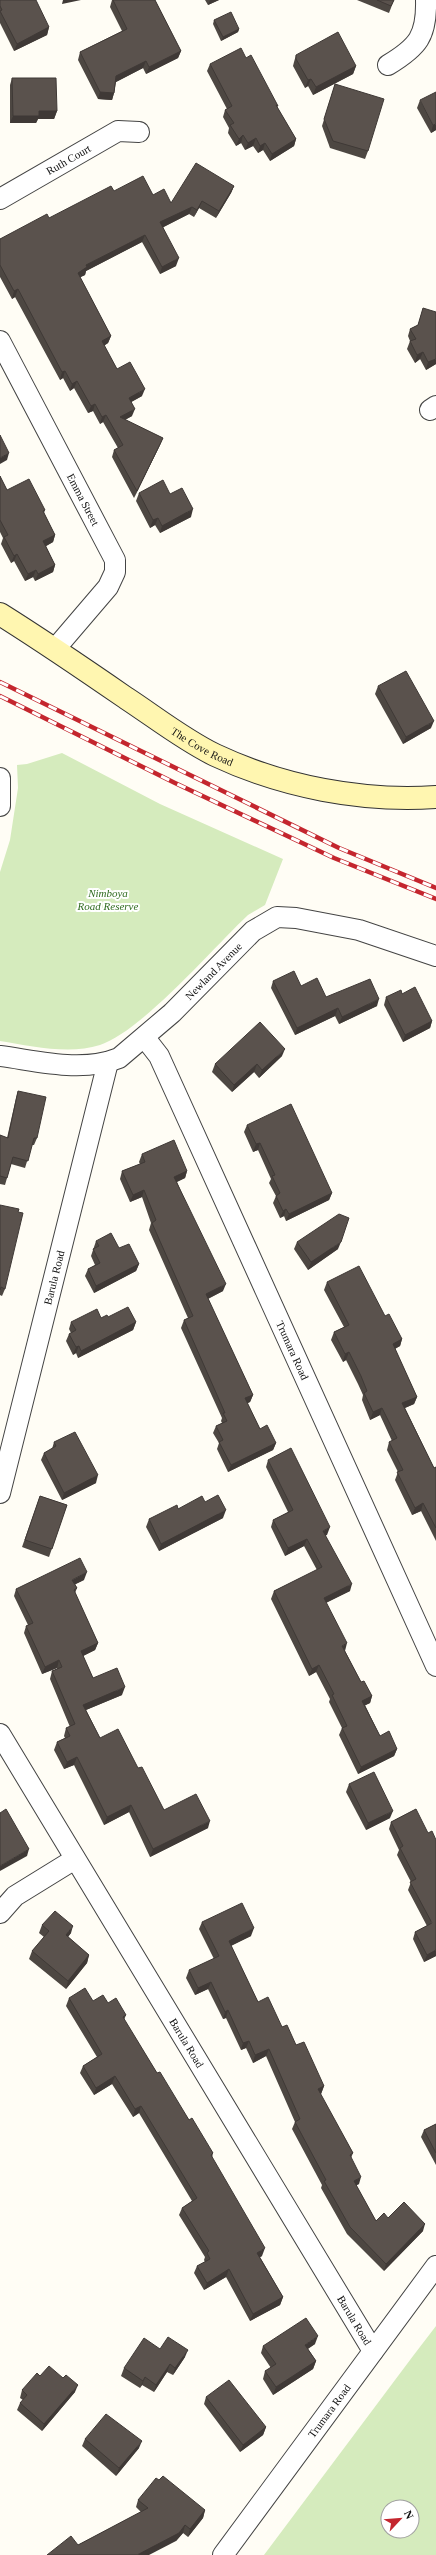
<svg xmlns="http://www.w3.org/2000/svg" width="436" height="2555" font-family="'Times New Roman',serif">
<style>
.green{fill:#d5ebbd;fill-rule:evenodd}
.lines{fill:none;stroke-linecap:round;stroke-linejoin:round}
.street-casing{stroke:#444;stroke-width:22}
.secondary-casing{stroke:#333;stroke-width:24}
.street{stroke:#fff;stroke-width:20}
.secondary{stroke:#fff6b0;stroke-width:22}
.rail-casing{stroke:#c4262e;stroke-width:4.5}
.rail{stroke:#fff;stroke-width:3;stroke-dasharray:9;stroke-linecap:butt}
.wall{fill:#4d4742}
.shaded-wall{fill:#3f3936}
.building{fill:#5a524d;stroke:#3f3936}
.labels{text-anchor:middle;stroke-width:4;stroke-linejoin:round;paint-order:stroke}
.street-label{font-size:11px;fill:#111;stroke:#fff}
.park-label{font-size:11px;font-style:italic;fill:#2f6b1f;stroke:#fff}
</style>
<rect width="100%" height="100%" fill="#fffdf5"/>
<g class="green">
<path d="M62,753l98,51 123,55 -18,46 -17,10c-35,33 -106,116 -148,130 -31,10 -69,1 -100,-4v-169l10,-32 8,-52 -1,-23 10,-1z"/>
<path d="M436,2326v229h-172l149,-199zM388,2507h24v24h-24z"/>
</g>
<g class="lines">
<defs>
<g id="street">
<path d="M388,65c30,-18 39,-29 38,-65"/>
<path id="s1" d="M0,199l118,-68 21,1"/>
<path id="s2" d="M0,341l115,219v12l-7,15 -53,62"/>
<path d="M430,410l6,-4"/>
<path d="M0,778v28"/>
<path id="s3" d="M145,1038l14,18 277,610"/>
<path id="s4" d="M0,1056c38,5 82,17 119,2l53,-45 81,-82 24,-14 19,1 63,12 77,26"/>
<path id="s5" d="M0,1493l108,-431"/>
<path id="s6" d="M0,1734l373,617"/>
<path d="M0,1913l15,-17 60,-37"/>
<path id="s7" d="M223,2555l213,-289"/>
</g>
<g id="secondary">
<path id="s8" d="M0,614c43,27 84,55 126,84 29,19 58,42 89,57 68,32 147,47 221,42"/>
</g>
</defs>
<use href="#street" class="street-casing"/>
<use href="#secondary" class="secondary-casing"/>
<use href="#street" class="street"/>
<use href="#secondary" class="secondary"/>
<defs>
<g id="rail">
<path d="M0,682l339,166 97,40"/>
<path d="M0,696l175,87 159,75 102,41"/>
</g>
</defs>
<use href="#rail" class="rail-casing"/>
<use href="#rail" class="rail"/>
</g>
<g class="wall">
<path d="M0,0l49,27 -2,8 -33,16 -14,-28z"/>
<path d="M112,0h43l26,51 -3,7 -32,16 -3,-6 -27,14 -2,11 -2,7 -14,-1 -20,-39 2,-8 42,-21 -12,-24z"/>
<path d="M205,0h14l-11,5z"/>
<path d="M357,0h37l-5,13z"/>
<path d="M214,20l25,9 -1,3 -17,9 -8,-17z"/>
<path d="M296,55l60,11 -3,8 -40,21 -5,-9 -3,2 -12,-22 1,-4z"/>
<path d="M246,58l32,48 -1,1 19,32 -2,7 -24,15 -7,-11 -5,3 -5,-7 -8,4 -4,-7 -5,3 -8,-13 1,-5 -6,-11 2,-7 2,-1 -20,-38 3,-7z"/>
<path d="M12,78l45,33 -3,8h-16l-2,4h-26v-38z"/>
<path d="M335,84l33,67 -3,8 -35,-11 -8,-22z"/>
<path d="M420,100l16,30 -5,3 -14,-25z"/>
<path d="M234,186l-3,7 -15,25 -17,-10 -5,9 -5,-3 -26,13 13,39 -16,8 -18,-32 -56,29 -1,4 -5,2 31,59 -3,7 -4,3 13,23 25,27 -11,6 1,14 -7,4 38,18 -3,7 -26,53 -22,-41 2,-7 4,-2 -15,-26 -3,2 -7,-13 -5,2 -14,-25 -4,3 -7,-13 -3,2 -45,-83 -3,2 -12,-22v-38l114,-48 39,4 18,8z"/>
<path d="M423,308l13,56 -10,6 -6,-11 -5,4 -8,-14 3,-8 -2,-5 2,-7 8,-4z"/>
<path d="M0,476l7,14 38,20 -1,3 11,22 -2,7 -7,4 9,19 -2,7 -18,9 -2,-4 -8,4 -11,-20 -3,2 -10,-19 2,-6 -3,-6z"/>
<path d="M139,493l31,1 21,23 -31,16 -5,-8 -5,3 -14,-27z"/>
<path d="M378,686l53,42 -28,16 -28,-50z"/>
<path d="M273,981l28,5 25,11 51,9 -38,18 -4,-8 -40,19 -24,-47z"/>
<path d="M386,997l46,24 -2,7 -27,14 -19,-37z"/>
<path d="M282,1056l-23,22 -5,-6 -22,20 -20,-20 3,-8z"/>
<path d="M18,1091l19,47 -3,7h-2l-7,23 -14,-4 -6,21 -5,-1v-49l7,3 9,-40z"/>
<path d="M247,1125l85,68 -3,7 -43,21 -2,-5 -4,2 -7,-15 3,-7 -7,-13 2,-4 -13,-29 -5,2 -9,-20z"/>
<path d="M142,1154l45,17 -2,7 -8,4 46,109 -15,8 45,96 -3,7 -3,1 13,26 16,14 -3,7 -45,22 -11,-23 2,-6 -6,-10 3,-7 6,-3 -1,-2 1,-3 -41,-90 3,-8 4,-2 -39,-88 2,-7 -9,-26 -12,5 -10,-23 2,-8 18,-7 -1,-2z"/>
<path d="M0,1205l5,84 -3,7 -2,-1z"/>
<path d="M96,1241l23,7 20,16 -3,7 -42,22 -9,-17 3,-7 7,-4 -4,-9z"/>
<path d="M297,1242l41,7 -30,21 -14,-21z"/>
<path d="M327,1282l58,34 17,23 -2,7 -5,3 22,48 -3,7 -9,4 29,60 2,-1v74l-15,-30 -9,4 -17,-35 3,-8 -11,-22 2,-8 3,-1 -12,-26 -10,5 -8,-20 1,-5 -5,-11 -12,-24 -3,2 -12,-22 3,-8 10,-5 -20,-37z"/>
<path d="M108,1317l28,5 -3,8 -55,28 -2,-5 -3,2 -7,-14 3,-7 2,-1 -2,-4 2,-7z"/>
<path d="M54,1442l42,41 -34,17 -21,-40 3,-7 8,-4z"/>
<path d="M268,1460l59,75h-2l25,56 -24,12 19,48 16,31 11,14 -2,7 -5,2 15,31 17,13 -3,7 -36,18 -19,-39 3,-7 -13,-26 1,-3 -14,-27 -7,4 -38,-77 3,-8 43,-21 -13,-24 -19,10 -14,-29 2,-7 15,-8 -22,-45z"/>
<path d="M40,1496l27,9 -18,52 -27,-10z"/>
<path d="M205,1502l18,16 -64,33 -13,-24 3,-8 29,-10z"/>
<path d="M84,1580l-9,4 2,4 -2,5 23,50 -3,7 -12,6 10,22 29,17 -36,15 14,28 38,30 26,42 44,18 -58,29 -21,-45 -25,13 -30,-60 -10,4 -10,-19 3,-8 8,-4 -1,-2 2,-8 4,-1 -20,-48 2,-8 5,-2v-1l-15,6 -18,-41 2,-7 2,-1 -14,-29 2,-7z"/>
<path d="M349,1784l41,34 -24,12 -20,-38z"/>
<path d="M416,1809l20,147 -12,6 -11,-23 2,-7 12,-6 -19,-36 3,-8 -14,-27 2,-5 -10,-21 2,-7z"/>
<path d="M202,1922l49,14 -20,10 27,56 24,25 14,18 28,41 -3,8h-1l33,59 -2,5 8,26 -3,1 20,36 12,-3 35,13 -39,40 -37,-37 -26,-46 1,-3 -30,-56 3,-7 -29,-66 -13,7 -7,-15 -5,2 -15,-32 -3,1 -15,-30 -13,6 -9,-17 3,-8 25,-11 -15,-30z"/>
<path d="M42,1925l29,8 -3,4 21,18 -2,8 -21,26 -37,-30 3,-8 12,-14 -5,-4z"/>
<path d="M69,1998l39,5 18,12 -2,5 33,53 32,47 24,33 -1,5 50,98 -2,1 23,40 -3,8 -30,16 -24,-44 -22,13 -10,-17 3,-7 8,-4 -1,-2 1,-3 -26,-42 3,-7 10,-7 -53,-88 -6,4 -21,-33 -18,11 -14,-22 3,-7 14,-9 -31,-51z"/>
<path d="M436,2124v41l-15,-28 3,-7z"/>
<path d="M315,2344l-7,5 8,12 -3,8 -40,26 -10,-16 2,-8 6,-3 -10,-15 2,-7z"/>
<path d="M160,2349l25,8 -12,18 -6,-3 -13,20 -12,-7 -2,3 -19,-12 3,-8z"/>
<path d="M40,2376l35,16 -33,39 -25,-21 3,-7 3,-3 -3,-2 2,-8z"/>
<path d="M206,2397l60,30 -3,8 -23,17 -36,-48z"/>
<path d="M85,2439l54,9 -23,28 -34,-30z"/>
<path d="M138,2500l67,10 -2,8 -15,19 -5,-4 -7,8 -98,4 63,-33 -5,-5z"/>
</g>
<g class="shaded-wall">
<path d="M63,0h18l-19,4z"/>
<path d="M210,0h9l-11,5z"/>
<path d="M49,27l-2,8 -33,16 3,-7z"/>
<path d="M239,29l-1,3 -17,9 2,-4z"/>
<path d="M181,51l-3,7 -32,16 3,-7z"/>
<path d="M146,61l-3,7 -29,15 2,-7z"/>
<path d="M356,66l-3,8 -40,21 3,-8z"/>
<path d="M311,79l-3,7 -3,2 3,-8z"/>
<path d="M100,92l14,1 -2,7 -14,-1z"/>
<path d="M39,111h18l-3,8h-16l-2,4h-26l3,-7z"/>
<path d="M436,124v6l-5,3 2,-8z"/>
<path d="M243,135l-2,8 -5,3 3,-7z"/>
<path d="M256,138l-3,8 -8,4 3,-7z"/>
<path d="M296,139l-2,7 -24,15 2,-7z"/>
<path d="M265,143l-2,7 -5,3 2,-7z"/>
<path d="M234,186l-3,7 -15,25 3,-7z"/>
<path d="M202,201l-3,7 -5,9 3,-7z"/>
<path d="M192,207l-3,7 -31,16 2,-8z"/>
<path d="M145,235l-3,7 -56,29 -1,4 -10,5 3,-7 8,-8z"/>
<path d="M179,258l-3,8 -16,8 2,-7z"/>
<path d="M18,289l-3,8 -3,2 2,-8z"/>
<path d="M111,336l-3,7 -9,5 3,-7z"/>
<path d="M423,352l-3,7 -5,4 2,-8z"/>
<path d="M436,359v5l-10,6 2,-8z"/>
<path d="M65,371l-2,7 -3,2 2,-8z"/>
<path d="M77,381l-3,7 -4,3 2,-7z"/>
<path d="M145,389l-3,7 -16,9 3,-7z"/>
<path d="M95,404l-2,7 -5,2 3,-7z"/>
<path d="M135,409l-3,7 -15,8 3,-7z"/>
<path d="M106,415l-3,7 -3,2 2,-7z"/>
<path d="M163,438l-3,7 -26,53 3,-7z"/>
<path d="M9,453l-2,7 -7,4v-6z"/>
<path d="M193,509l-2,8 -31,16 2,-7z"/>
<path d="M158,518l-3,7 -5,3 3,-8z"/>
<path d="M55,535l-2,7 -12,7 2,-8z"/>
<path d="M17,554l-3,7 -3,2 3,-7z"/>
<path d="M55,565l-2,7 -18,9 3,-7z"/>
<path d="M36,570l-3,7 -8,4 3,-7z"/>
<path d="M434,721l-3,7 -28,16 3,-7z"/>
<path d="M379,999l-2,7 -38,18 3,-7z"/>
<path d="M338,1008l-3,8 -40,19 2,-7z"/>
<path d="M432,1021l-2,7 -27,14 2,-7z"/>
<path d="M285,1049l-3,7 -23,22 3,-8z"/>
<path d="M257,1064l-3,8 -22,20 2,-7z"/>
<path d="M260,1143l-2,7 -5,2 3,-8z"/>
<path d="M187,1171l-2,7 -13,6 2,-7z"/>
<path d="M144,1190l-2,7 -12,5 3,-7z"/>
<path d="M332,1193l-3,7 -43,21 3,-7z"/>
<path d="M286,1209l-2,7 -4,2 3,-7z"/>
<path d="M341,1242l-3,7 -30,21 3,-8z"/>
<path d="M139,1264l-3,7 -42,22 2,-7z"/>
<path d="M226,1284l-3,7 -20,10 3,-7z"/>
<path d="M136,1322l-3,8 -55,28 3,-7z"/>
<path d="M402,1339l-2,7 -10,5 3,-7z"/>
<path d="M79,1346l-3,7 -3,2 3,-8z"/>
<path d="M349,1352l-3,8 -3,2 2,-8z"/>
<path d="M253,1395l-3,7 -8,4 3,-8z"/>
<path d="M417,1397l-3,7 -14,6 2,-7z"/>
<path d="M382,1408l-2,7 -10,5 3,-8z"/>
<path d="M276,1443l-3,7 -45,22 3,-7z"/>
<path d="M98,1475l-2,8 -34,17 2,-7z"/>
<path d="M423,1503l-2,8 -9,4 3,-7z"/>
<path d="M226,1510l-3,8 -64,33 2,-7z"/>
<path d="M330,1527l-3,8 -7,3 3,-7z"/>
<path d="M307,1539l-3,7 -19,10 3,-8z"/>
<path d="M87,1572l-3,8 -14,7 2,-7z"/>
<path d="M352,1584l-2,7 -29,14 3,-7z"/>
<path d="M98,1643l-3,7 -16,8 2,-7z"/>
<path d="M347,1643l-2,8 -3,-5z"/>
<path d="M59,1660l-2,8 -15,6 3,-7z"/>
<path d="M319,1665l-3,7 -7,4 3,-7z"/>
<path d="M125,1687l-3,8 -41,17 2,-7z"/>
<path d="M372,1696l-2,7 -10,5 2,-7z"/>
<path d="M397,1749l-3,7 -36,18 3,-7z"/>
<path d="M77,1757l-3,8 -10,4 3,-7z"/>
<path d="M131,1805l-2,7 -25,13 3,-8z"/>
<path d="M393,1811l-3,7 -24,12 2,-7z"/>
<path d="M210,1821l-2,7 -58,29 3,-8z"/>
<path d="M29,1849l-2,7 -27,15v-5z"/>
<path d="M73,1926l-2,7 -8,10 3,-8z"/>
<path d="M254,1928l-3,8 -25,12 3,-7z"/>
<path d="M436,1950v6l-12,6 3,-7z"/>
<path d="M89,1955l-2,8 -21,26 2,-8z"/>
<path d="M211,1982l-3,7 -13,6 3,-7z"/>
<path d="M228,2010l-2,8 -3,1 2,-7z"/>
<path d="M249,2041l-3,7 -5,2 2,-7z"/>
<path d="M269,2049l-3,7 -13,7 2,-8z"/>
<path d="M115,2076l-3,8 -18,11 2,-7z"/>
<path d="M324,2086l-3,8 -6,2 3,-7z"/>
<path d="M141,2106l-2,7 -6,4 2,-8z"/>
<path d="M361,2177l-2,7 -8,4 3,-7z"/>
<path d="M425,2224l-2,7 -39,40 2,-7z"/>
<path d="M265,2248l-3,8 -7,4 2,-7z"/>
<path d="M229,2269l-3,8 -22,13 3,-7z"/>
<path d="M283,2297l-3,8 -30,16 3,-7z"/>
<path d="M318,2336l-3,8 -13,8 3,-7z"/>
<path d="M188,2350l-3,7 -12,18 2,-7z"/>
<path d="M316,2361l-3,8 -40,26 3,-8z"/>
<path d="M170,2364l-3,8 -13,20 2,-7z"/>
<path d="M145,2377l-3,8 -2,3 3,-7z"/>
<path d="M78,2385l-3,7 -33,39 2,-7z"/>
<path d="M266,2427l-3,8 -23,17 3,-7z"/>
<path d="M142,2441l-3,7 -23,28 3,-8z"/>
<path d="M205,2510l-2,8 -15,19 2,-8z"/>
<path d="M185,2525l-2,8 -7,8 -27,14h-12z"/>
</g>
<g class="building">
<path d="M0,0h36l13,27 -32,17 -17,-33 2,-1 -2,-4z"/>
<path d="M113,0h42l26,51 -32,16 -3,-6 -30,15 -2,17 -14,-1 -20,-40 47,-23z"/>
<path d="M377,0h17l-3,6z"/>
<path d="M231,12l8,17 -16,8 -9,-17z"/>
<path d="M338,32l18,34 -40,21 -5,-8 -3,1 -12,-21v-4z"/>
<path d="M241,48l5,10 5,-3 27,51 -2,-1 20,34 -24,15 -7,-11 -5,3 -4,-8 -8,5 -5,-8 -4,4 -9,-14 4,-2 -9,-13 7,-4 -22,-42z"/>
<path d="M12,78h44l1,33h-18v5h-26z"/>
<path d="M335,84l49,15 -16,52 -35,-10 -9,-22z"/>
<path d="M436,92v32l-3,1 -13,-25z"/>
<path d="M196,163l38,23 -15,25 -17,-10 -5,9 -5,-3 -32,15 19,36 -17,9 -17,-32 -59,30 1,2 -9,6 33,63 -9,5 15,28 13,-7 15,27 -16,9 6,11 -15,8 43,21 -26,53 -23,-41 9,-5 -17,-30 -4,2 -7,-13 -4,2 -14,-25 -5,3 -7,-13 -3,1 -44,-83 -4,2 -14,-26v-26l47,-25 2,4 62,-32 3,5 29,-15 10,19 11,-6 7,14z"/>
<path d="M423,308l13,4v47l-8,3 -5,-10 -6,3 -7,-14 6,-2 -6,-10 8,-4z"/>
<path d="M0,435l9,18 -9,5z"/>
<path d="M0,476l7,14 22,-11 16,31 -2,1 12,24 -12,6 12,24 -17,9 -2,-4 -8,4 -11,-20 -3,2 -10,-19 4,-2 -8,-15z"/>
<path d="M163,480l7,14 12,-6 11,21 -31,17 -4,-8 -5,2 -14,-27z"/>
<path d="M406,671l28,50 -28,16 -28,-51z"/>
<path d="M294,971l7,15 16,-8 9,19 44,-18 9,20 -37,18 -4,-9 -41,20 -24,-47z"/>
<path d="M415,987l17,34 -27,14 -19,-38 15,-7 1,4z"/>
<path d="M260,1022l25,27 -23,21 -5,-6 -23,21 -19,-21z"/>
<path d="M18,1091l28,6 -9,41h-3l-6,23 -15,-4 -6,21 -7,-2v-41l8,3z"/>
<path d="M291,1104l41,89 -43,21 -3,-5 -3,2 -7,-15 4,-3 -8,-17 3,-1 -15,-32 -4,1 -9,-19z"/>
<path d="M174,1140l13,31 -13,6 52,107 -20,10 47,101 -8,3 15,31 7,-4 9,18 -45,22 -12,-23 4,-2 -7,-14 11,-5 -4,-8h2l-41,-93 9,-4 -41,-93 4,-3 -12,-30 -11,5 -11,-24 23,-9 -3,-8z"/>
<path d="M0,1205l19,4 -1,3 5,1 -18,76 -4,-2 -1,3z"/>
<path d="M339,1214l10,4 -8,24 -30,20 -14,-20z"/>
<path d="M111,1233l8,15 10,-4 10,20 -43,22 -8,-17 12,-6 -7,-14 6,-3 -3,-5z"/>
<path d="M359,1266l26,50 4,-2 13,25 -9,5 24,53 -15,6 32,65 2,-1v61l-13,-25 -8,5 -18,-36 6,-2 -14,-28 8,-4 -15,-30 -9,4 -9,-19 3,-2 -6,-15 -12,-24 -4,2 -11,-22 15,-7 -22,-43z"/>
<path d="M128,1307l8,15 -55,29 -2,-5 -3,1 -7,-13 7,-4 -5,-8 26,-13 4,9 6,-3 1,2z"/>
<path d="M75,1432l23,43 -34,18 -20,-40 12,-7 -2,-4z"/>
<path d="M291,1448l39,79 -7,4 29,53 -28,14 23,45 -5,3 19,36 3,-1 8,15 -10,5 18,35 9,-5 8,18 -36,18 -19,-39 5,-2 -15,-31 2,-1 -15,-29 -7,4 -38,-78 48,-24 -15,-28 -19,9 -15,-28 20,-10 -25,-50z"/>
<path d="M218,1495l8,15 -65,34 -12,-25 28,-14 1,4 24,-13 3,6z"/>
<path d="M40,1496l27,9 -15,44 -27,-9z"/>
<path d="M80,1558l7,14 -15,8 5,8 -3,2 24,53 -17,8 12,27 24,-10 8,19 -42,18 17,33 18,-9 20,39 4,-1 22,43 32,-16 14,27 -57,28 -22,-44 -24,12 -30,-60 -10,5 -10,-20 13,-6 -4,-8 9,-4 -23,-53 10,-4 -3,-7 -14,7 -19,-41 7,-3 -17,-34z"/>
<path d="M374,1772l19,39 -25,12 -19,-39z"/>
<path d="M6,1809l23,40 -29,17v-53z"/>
<path d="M416,1809l12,24 4,-2 4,9v110l-9,5 -12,-23 17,-9 -22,-41 6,-3 -16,-31 3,-2 -12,-24z"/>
<path d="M242,1903l12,25 -25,13 29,61 10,-5 14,30 5,-2 9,20 8,-3 20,44 -6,3 35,64 -3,2 11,22 -7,4 22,40 8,-8 4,5 16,-16 21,22 -39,40 -36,-37 -26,-46 2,-1 -31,-58 5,-3 -31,-70 -14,6 -6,-14 -6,2 -15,-33 -3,2 -14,-30 -13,6 -9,-18 30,-14 -17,-34z"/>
<path d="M55,1911l18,15 -7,9 23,20 -21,26 -36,-30 17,-20 -7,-6z"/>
<path d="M85,1988l8,13 10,-6 5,8 8,-5 10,17 -3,2 34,56 3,-1 29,48 3,-2 21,35 -2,2 54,93 -8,5 26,44 -30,17 -24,-45 -22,14 -10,-17 13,-7 -3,-6 2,-2 -27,-43 15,-10 -56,-92 -6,3 -20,-33 -19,12 -13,-22 19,-12 -33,-56z"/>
<path d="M436,2124v29l-12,-23z"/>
<path d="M306,2318l12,18 -13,9 11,16 -40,26 -11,-16 11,-7 -13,-18z"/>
<path d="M168,2337l20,13 -13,18 -5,-4 -14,21 -11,-8 -2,4 -19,-13 20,-30 16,11z"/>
<path d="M49,2366l14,12 3,-3 12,10 -34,39 -24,-21 7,-8 -5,-5 15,-17 3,3z"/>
<path d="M229,2380l37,47 -23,18 -37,-48z"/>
<path d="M106,2414l36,27 -23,27 -34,-29z"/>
<path d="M163,2476l42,34 -15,19 -5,-4 -6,8 -42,22h-90l24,-19 7,9 70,-37 -10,-8 18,-22 3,2z"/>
</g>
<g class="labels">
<g class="street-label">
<text dy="4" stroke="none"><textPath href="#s1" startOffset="79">Ruth Court</textPath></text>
<text dy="4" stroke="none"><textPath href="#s2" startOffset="179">Emma Street</textPath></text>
<text dy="4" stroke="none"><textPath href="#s8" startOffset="242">The Cove Road</textPath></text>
<text dy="4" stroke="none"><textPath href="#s4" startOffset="249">Newland Avenue</textPath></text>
<text dy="4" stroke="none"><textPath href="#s5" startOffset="222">Barula Road</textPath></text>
<text dy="4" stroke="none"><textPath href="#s3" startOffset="346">Trumara Road</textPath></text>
<text dy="4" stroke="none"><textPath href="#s6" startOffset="361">Barula Road</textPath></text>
<text dy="4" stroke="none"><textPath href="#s6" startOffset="685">Barula Road</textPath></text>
<text dy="4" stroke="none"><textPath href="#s7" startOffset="179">Trumara Road</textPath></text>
</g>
<g class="park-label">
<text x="108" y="897">Nimboya<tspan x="108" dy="13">Road Reserve</tspan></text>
</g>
</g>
<g transform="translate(400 2519) rotate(64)"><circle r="19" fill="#ffffff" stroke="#a0a0a0"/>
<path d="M0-3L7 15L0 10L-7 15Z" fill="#c4262e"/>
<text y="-6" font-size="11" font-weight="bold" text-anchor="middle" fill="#111111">N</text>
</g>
</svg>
